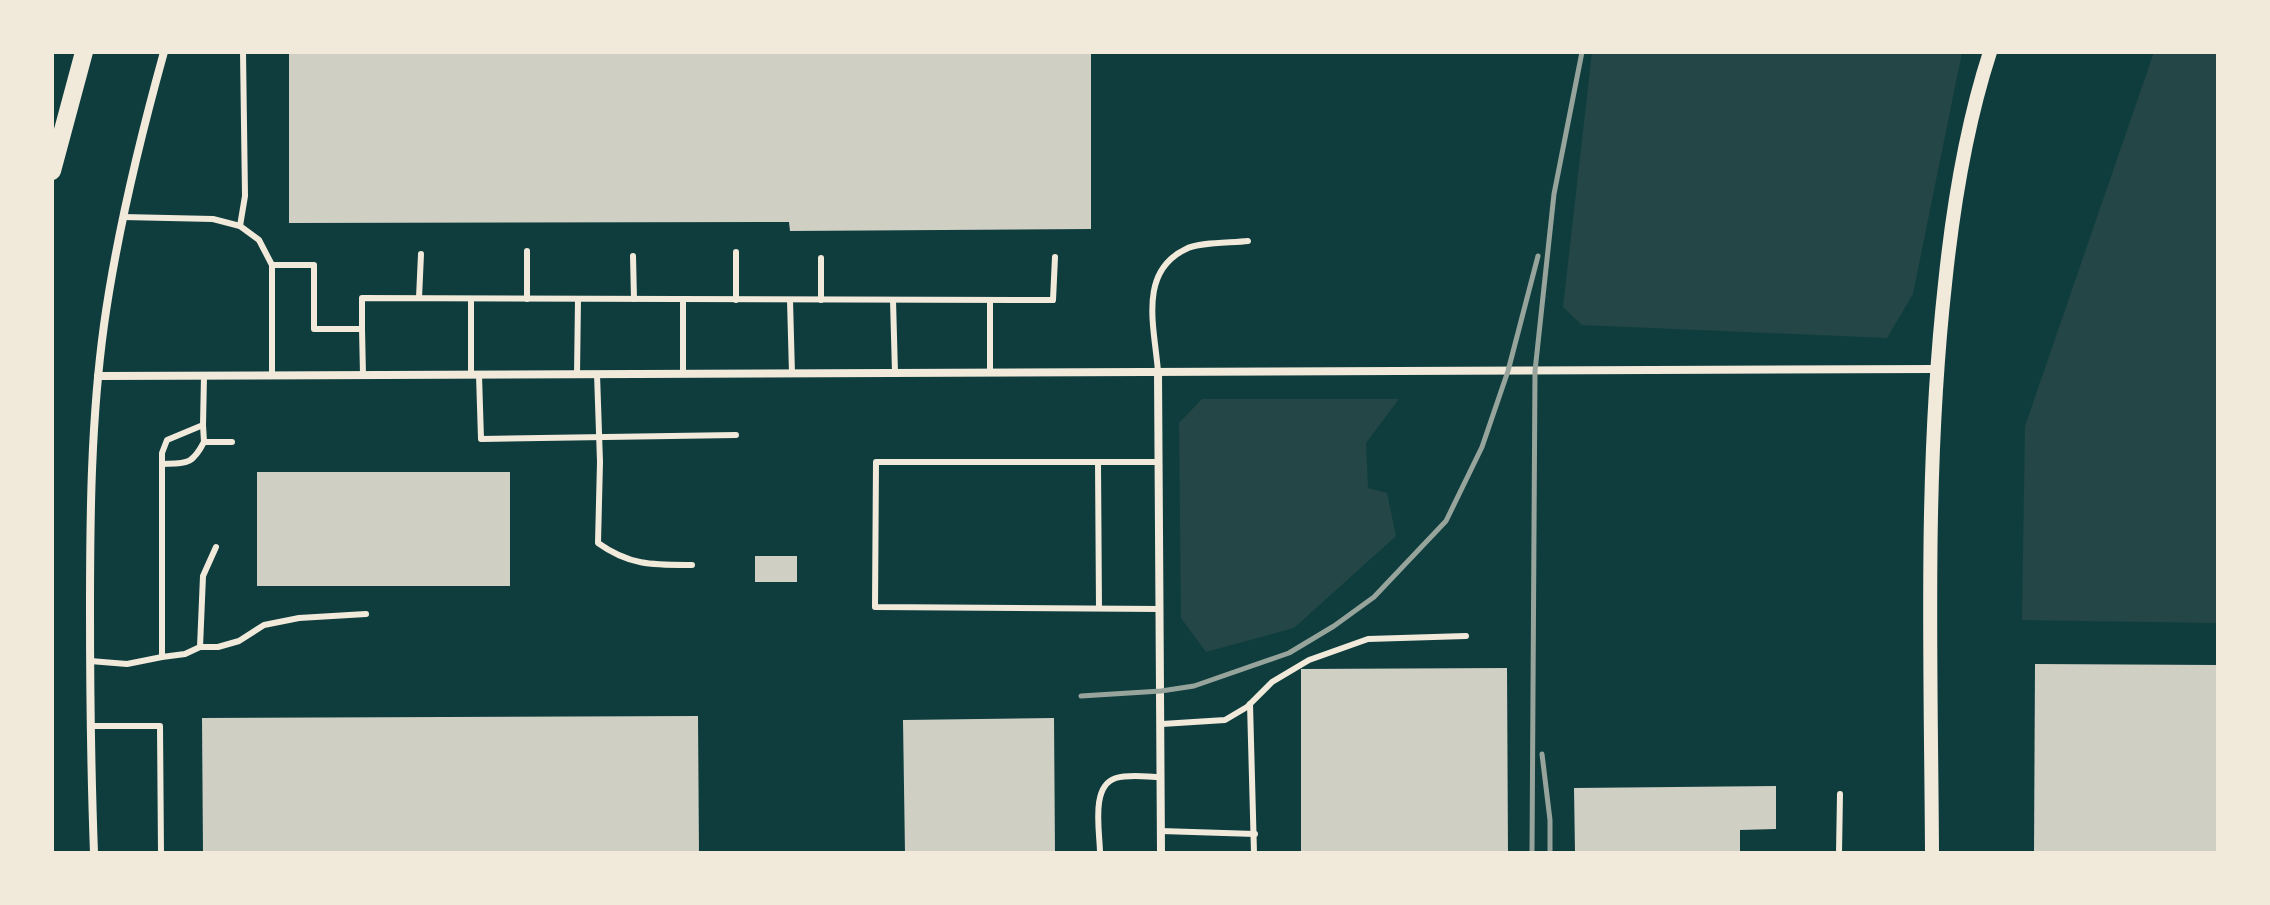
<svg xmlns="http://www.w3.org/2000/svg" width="2270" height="905" font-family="Rubik,sans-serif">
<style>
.green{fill:#244646}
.building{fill:#cfcfc3}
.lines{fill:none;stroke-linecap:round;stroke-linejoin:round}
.service{stroke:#f1e9da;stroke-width:6}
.minor{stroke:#f1e9da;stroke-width:8}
.tertiary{stroke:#f1e9da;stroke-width:14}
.primary{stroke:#f1e9da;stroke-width:18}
.rail{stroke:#97a49c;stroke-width:5}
</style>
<rect width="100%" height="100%" fill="#0f3d3e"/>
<g class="green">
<path d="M1592,52h370l-49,242 -26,44 -305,-13 -19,-18z"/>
<path d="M2154,52h64v571l-196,-3 3,-194z"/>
<path d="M1202,399h197l-33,44 2,45 19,5 9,43 -102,92 -88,24 -25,-34 -2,-195z"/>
</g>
<g class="building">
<path d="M289,52h802v177l-301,2 -1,-9 -500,1z"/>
<rect x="257" y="472" width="253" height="114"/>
<rect x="755" y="556" width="42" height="26"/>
<path d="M2035,664l183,1v188h-184z"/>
<path d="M1507,668l1,185h-207v-184z"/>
<path d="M698,716l1,137h-496l-1,-135z"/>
<path d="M1054,718l1,135h-150l-2,-133z"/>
<path d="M1776,786v43l-36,1v23h-165l-1,-65z"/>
</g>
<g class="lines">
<g class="service">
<path d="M123,217l90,2 27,7 19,14 13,25v111"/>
<path d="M240,226l5,-30 -2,-144"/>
<path d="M633,256l1,43"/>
<path d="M272,265h42v64h48v-31l691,2 2,-43"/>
<path d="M419,298l2,-44"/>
<path d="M527,299v-48"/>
<path d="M683,299v75"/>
<path d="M736,300v-48"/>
<path d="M790,300l2,74"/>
<path d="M821,300v-42"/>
<path d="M893,300l2,73"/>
<path d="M990,300v73"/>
<path d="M362,329l1,46"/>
<path d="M1158,372c-3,-43 -21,-100 28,-123 13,-7 45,-6 62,-8"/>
<path d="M597,374l3,88 -2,81c32,23 56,22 94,22"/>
<path d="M471,375v-76"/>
<path d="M479,375l2,64 255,-4"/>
<path d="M577,375l1,-76"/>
<path d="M203,425l1,17h28"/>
<path d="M1098,462l1,146"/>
<path d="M1159,462h-283l-1,145 285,2"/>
<path d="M162,464c25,-1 30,1 42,-22"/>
<path d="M200,647h18l21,-6 25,-16 35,-7 67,-4"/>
<path d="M162,657l23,-3 15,-7 3,-71 13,-29"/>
<path d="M90,661l37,3 35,-7v-204l5,-13 36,-15 1,-49"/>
<path d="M1250,704l4,149"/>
<path d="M1162,724l63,-4 22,-13 25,-25 37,-22 59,-21 98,-3"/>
<path d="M90,726h70l1,127"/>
<path d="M1161,831l94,3"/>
<path d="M1100,853c0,-21 -10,-67 16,-75 14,-4 31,-1 45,-1"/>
<path d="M1839,853l1,-59"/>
</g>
<g class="minor">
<path d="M1158,372l3,481"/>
<path d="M98,376l1837,-7"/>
<path d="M94,853c-3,-81 -4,-162 -4,-243 0,-96 1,-190 14,-285 13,-93 35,-183 60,-273"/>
</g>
<path class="tertiary" d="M1932,853c-1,-190 -8,-380 13,-569 8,-78 21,-158 45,-232"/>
<path class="primary" d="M52,171l32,-119"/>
<g class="rail">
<path d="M1081,696l80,-5 33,-5 95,-33 45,-27 40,-29 72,-76 36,-74 26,-76 30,-115"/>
<path d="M1542,754l8,66v33"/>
<path d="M1532,853l3,-482 19,-177 28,-142"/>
</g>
</g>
<rect width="2270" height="905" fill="none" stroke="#f1e9da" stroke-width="108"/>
</svg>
